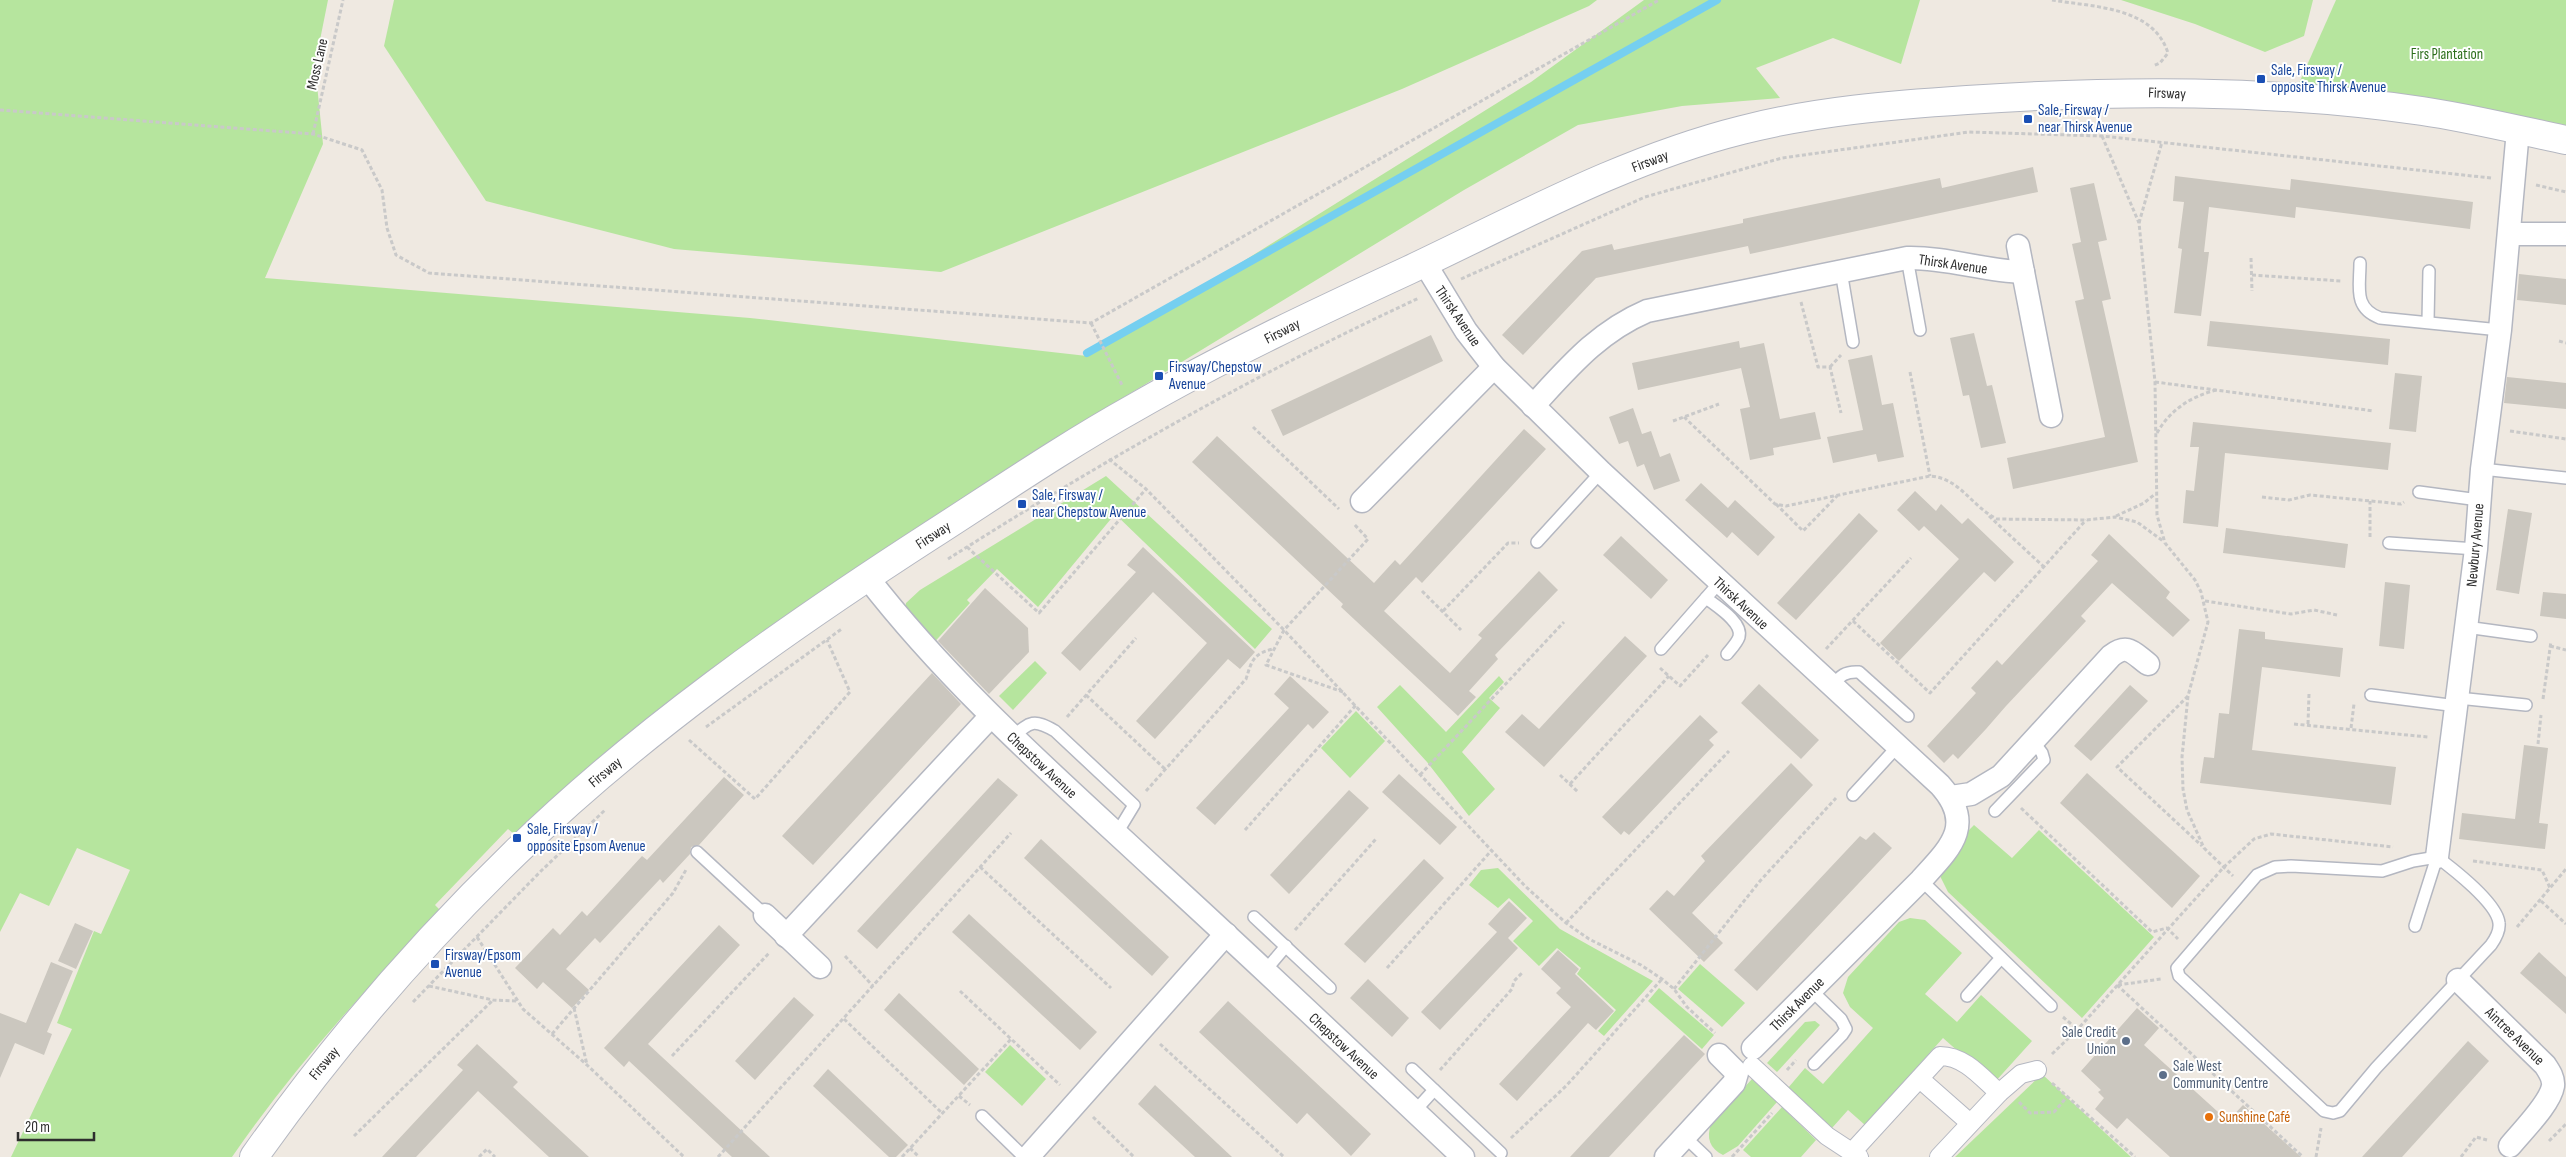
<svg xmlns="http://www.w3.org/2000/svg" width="2566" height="1157" font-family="'Sofia Sans Condensed',sans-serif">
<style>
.green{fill:#b6e59e}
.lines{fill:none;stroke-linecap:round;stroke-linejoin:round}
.stream{stroke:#75cff0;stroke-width:8}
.building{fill:#cbc7bf}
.service-casing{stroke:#b4b7c1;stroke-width:14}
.pedestrian-casing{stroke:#b4b7c1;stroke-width:20}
.minor-casing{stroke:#b4b7c1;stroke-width:25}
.tertiary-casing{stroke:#b4b7c1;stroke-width:30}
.path{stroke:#c9c9c9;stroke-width:3;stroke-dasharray:4 2.5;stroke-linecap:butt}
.service{stroke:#fff;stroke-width:11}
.pedestrian{stroke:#fff;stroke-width:18}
.minor{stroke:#fff;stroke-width:22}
.tertiary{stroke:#fff;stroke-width:28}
.transit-dot{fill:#1a4fb4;stroke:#fff;stroke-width:2}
.service-dot{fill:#5c6f8a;stroke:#fff;stroke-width:2}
.food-dot{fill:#e8710a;stroke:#fff;stroke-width:2}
.labels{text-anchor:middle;stroke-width:4;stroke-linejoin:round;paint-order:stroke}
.park-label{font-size:15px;fill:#2c6e1b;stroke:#fff}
.street-label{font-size:15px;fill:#2e2e2e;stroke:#fff}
.transit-label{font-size:15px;fill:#164399;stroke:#fff;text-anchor:start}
.service-label{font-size:15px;fill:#4e5e75;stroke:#fff;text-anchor:end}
.food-label{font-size:15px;fill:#c56008;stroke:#fff;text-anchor:start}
</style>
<rect width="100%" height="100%" fill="#efe9e1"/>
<g class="green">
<path d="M0,0h328l-13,65 8,79 -58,134 485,40 337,38 70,-41 374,-233 113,-82h276l-19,64 -68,-26 -77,30 24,30 -98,8 -104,19 -114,65 -343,209 3,7 -534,362 -76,66 -6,-5 -73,76 6,6c-75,77 -148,157 -209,246h-221l61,-128 -15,-6 37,-92 7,3 29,-64 -53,-22 -28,58 -29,-13 -20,39z"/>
<path d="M394,0h1203l-8,6 -187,83 -461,183 -267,-23 -188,-48 -102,-155z"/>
<path d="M2121,0h192l-9,36 -39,16 -70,-28z"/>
<path d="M2336,0h230v127l-274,-28z"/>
<path d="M1106,476l166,153 -17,20 -140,-135 -77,93 -41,-38 -30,31 3,3 -40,44 -25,-37 1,-7 14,-13z"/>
<path d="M1035,661l12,12 -34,37 -14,-14z"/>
<path d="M1499,676l5,6 -15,16 11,10 -38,44 33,37 -26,27 -42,-54 -50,-55 23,-22 46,47z"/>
<path d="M1356,711l29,30 -35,37 -29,-30z"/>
<path d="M1974,825l38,33 27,-28 115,107 -72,81 -134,-126 -8,-16 20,-37z"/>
<path d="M1498,868l62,61 93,52 -49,55 -6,-5 18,-21 -39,-36 4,-6 -24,-20 -18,18 -26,-25 20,-20 -24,-23 -11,10 -29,-23 12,-15z"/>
<path d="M1910,918l15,2 37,33 -37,41 32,28 24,-27 51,46 -38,42 -51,-45 -78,87 -17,-15 -16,18 -44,-40 17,-20 18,16 50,-56 -23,-21 -7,-14 5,-16 51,-55z"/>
<path d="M1700,964l45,39 -23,24 -44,-38z"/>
<path d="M1659,988l55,47 -12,14 -54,-48z"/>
<path d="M1815,1021l5,4 -43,47 -10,-9 38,-41z"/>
<path d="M1010,1045l36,34 -24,27 -37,-34z"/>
<path d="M2042,1074l89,83h-176z"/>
<path d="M1752,1079l25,23 -39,44 -15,9c-13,-6 -17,-17 -12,-31z"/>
<path d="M1782,1107l34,33 -15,17h-50l-8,-7z"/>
</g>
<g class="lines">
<path class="stream" d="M1087,353l630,-353"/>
</g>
<g class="building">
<path d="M2033,167l5,25 -288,62 -2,-8 -152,32 -73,77 -21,-20 80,-84 30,-7 2,6 129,-27v-4l197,-41 2,10z"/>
<path d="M2175,176l115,14 1,-11 182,23 -3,27 -174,-22 -1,11 -86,-11 -5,45h5l-8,64 -27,-3 8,-64 -4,-1 6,-46 -11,-1z"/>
<path d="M2094,183l13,57 -9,2 13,57 -9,2 36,161 -125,27 -6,-31 98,-21 -30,-136 9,-2 -12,-55 9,-2 -11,-54z"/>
<path d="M2519,274l47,5v26l-49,-5z"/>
<path d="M2210,321l180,18 -2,26 -181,-19z"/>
<path d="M1974,333l13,53 5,-1 14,58 -25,5 -12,-53 -6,1 -13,-58z"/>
<path d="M1431,335l12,26 -160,75 -12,-26z"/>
<path d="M1739,341l1,7 24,-5 16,76 35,-7 6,27 -48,9 1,7 -24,5 -10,-51 10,-2 -9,-39 -103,22 -6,-27z"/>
<path d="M1872,355l10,50 11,-2 11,54 -26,5 -2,-8 -43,9 -6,-26 36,-7 -15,-70z"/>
<path d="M2395,373l27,3 -6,56 -27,-3z"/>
<path d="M2507,377l59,6v26l-62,-6z"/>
<path d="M1633,408l9,26 9,-3 9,26 10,-4 10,28 -26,9 -10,-26 -7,3 -9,-26 -9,3 -10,-27z"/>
<path d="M2193,422l198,21 -3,27 -163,-17 -7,74 -35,-4 3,-33 8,1 5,-44h-9z"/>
<path d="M1524,429l22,20 -124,134 -6,-6 -32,34 66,62 32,-35 -4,-3 61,-64 19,19 -63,65 3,4 -29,32 7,6 -18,19 -117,-109 2,-3 -151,-142 25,-26 157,147 21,-23 5,5z"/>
<path d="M1701,483l27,25 7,-8 40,37 -17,19 -26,-24 -5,6 -42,-38z"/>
<path d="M1915,491l21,20 5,-7 21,20 6,-6 46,44 -19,20 -11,-10 -85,89 -19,-18 79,-84 -35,-33 -5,5 -22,-21z"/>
<path d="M2508,509l24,4 -13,81 -23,-4z"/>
<path d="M1859,513l19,18 -82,89 -19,-17z"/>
<path d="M2226,528l122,16 -3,24 -122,-15z"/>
<path d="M2109,534l61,58 -4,6 24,22 -17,17 -61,-54 -31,33 5,5 -80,85 -20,23 -28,30 -5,-5 -9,9 -17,-17 49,-53 -5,-5 26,-28 5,5 96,-104 -7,-6z"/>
<path d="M1621,536l47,44 -17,19 -48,-44z"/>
<path d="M1143,547l112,105 -15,17 -12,-10 -73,80 -19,-18 71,-78 -54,-51 -73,79 -19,-18 75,-81 -9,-7z"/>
<path d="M2385,582l25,3 -6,64 -25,-3z"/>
<path d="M985,588l43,40 1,24 -40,42 -51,-53z"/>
<path d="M2543,592l23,2v25l-26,-3z"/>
<path d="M2239,629l26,3v7l78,9 -3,29 -78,-10 -10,83 144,17 -5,38 -191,-22 4,-26 10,1 5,-45 10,1z"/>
<path d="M1625,636l22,20 -103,111 -39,-35 17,-18 17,15z"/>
<path d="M932,673l29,31 -148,161 -31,-29z"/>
<path d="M1290,676l39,36 -16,17 -5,-5 -93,101 -19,-17 93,-100 -15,-14z"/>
<path d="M1759,684l60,56 -18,19 -60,-56z"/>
<path d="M2130,685l18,16 -57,60 -17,-15z"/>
<path d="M1700,715l18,17 -9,8 5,5 -85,90 -5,-4 -3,4 -19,-18z"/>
<path d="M2524,745l24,3 -9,75 9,1 -3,25 -86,-10 3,-26 53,6z"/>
<path d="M1791,763l22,22 -121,128 31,30 -19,19 -55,-53 18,-19 7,6 31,-35 -4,-5z"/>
<path d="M2087,773l113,103 -28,32 -112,-105z"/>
<path d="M1399,774l58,53 -17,18 -58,-53z"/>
<path d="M724,777l20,18 -45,50 -8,2 -1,7 -27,29 -3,-4 -60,64 -5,-5 -29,31 23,21 -17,18 -29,-26 -6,7 -22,-21 38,-40 7,7 22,-24 5,5 55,-60 5,4z"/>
<path d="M998,778l20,17 -141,154 -20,-18z"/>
<path d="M1349,790l20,18 -80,86 -19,-19z"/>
<path d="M1874,832l18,16 -135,143 -23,-21 126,-134 6,4z"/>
<path d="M1041,839l128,118 -17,19 -128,-118z"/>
<path d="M1424,859l20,19 -79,85 -21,-19z"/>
<path d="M1509,901l18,17 -19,20 10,10 -78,82 -19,-18 76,-80 -9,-8z"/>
<path d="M969,914l128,118 -17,18 -128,-118z"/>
<path d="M75,923l18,8 -17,38 -18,-8z"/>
<path d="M719,925l21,20 -92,99 122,113h-38l-103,-96 -5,6 -20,-19z"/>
<path d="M1558,950l21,19 -4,5 39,37 -18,19 -8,-7 -71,78 -18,-17 72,-77 -15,-14 5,-5 -20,-19z"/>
<path d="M2539,952l27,25v37l-46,-41z"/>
<path d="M51,962l22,9 -26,61 5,2 -8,21 -29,-12 -15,35v-65l26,10z"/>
<path d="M1368,979l41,39 -17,19 -42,-39z"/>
<path d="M899,993l80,76 -15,16 -80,-75z"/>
<path d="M794,997l20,18 -59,65 -20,-19z"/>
<path d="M1228,1001l143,133 -20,22 -44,-43 -10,11 -98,-92z"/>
<path d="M2137,1008l22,20 -15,17 84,76 15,-16 58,52h-131l-43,-39 -10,11 -22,-20 9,-11 -6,-6 3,-2 -20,-19z"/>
<path d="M1684,1035l21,19 -96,103h-39z"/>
<path d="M2468,1041l21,20 -87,96h-40z"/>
<path d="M477,1044l41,38 -5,5 76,70h-40l-71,-66 -62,66h-34l81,-87 -6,-5z"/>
<path d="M828,1069l80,76 -12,12h-7l-76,-71z"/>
<path d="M1155,1085l77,72h-37l-57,-53z"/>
</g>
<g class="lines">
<defs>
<g id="service">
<path d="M1907,258l13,72"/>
<path d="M2360,263c0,24 -7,45 20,55l120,12"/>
<path d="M1841,271l12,71"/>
<path d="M2428,321l1,-50"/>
<path d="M2482,469l84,9"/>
<path d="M2419,492l60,8"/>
<path d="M1537,542l64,-70"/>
<path d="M2389,543l87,6"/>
<path d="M1706,598c10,8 37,24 33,39 -2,6 -8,12 -12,17"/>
<path d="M2466,627l65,9"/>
<path d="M1661,649l58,-66"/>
<path d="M1832,686c8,-10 13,-15 27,-14l49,44"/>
<path d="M2371,695l86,11"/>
<path d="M2458,698l68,7"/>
<path d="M1013,737c17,-16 21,-18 42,-6l79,74 -17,28"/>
<path d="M1853,795l44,-48"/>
<path d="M1995,811l49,-51 -2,-7 -9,-12"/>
<path d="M697,852l68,63"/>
<path d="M2437,857c16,12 60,46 62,66 1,8 -3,15 -8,22l-115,123 -36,43 -7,2 -9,-2 -145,-135 -2,-8 80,-93 18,-8 16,-1 91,5 31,-10z"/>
<path d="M1921,880l130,126"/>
<path d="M1254,917l76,71"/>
<path d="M2415,926l22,-69"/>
<path d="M1265,971l21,-25"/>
<path d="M1810,989l31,30 5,10 -4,6 -28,29"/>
<path d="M1967,996l34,-38"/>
<path d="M1412,1069l89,84"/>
<path d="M1414,1112l20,-22"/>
<path d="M982,1116l42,41"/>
<path d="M1685,1137l21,20"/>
</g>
<g id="pedestrian">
<path d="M1752,1066l75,70 32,21"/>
<path d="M1920,1079l50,44"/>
<path d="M1853,1151l87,-95c25,0 42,22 59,37"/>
<path d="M1939,1157l60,-64 22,-19 16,-4"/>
</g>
<g id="minor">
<path d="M2511,234h55"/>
<path d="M2018,246l33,170"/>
<path d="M1424,262l42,69 28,36 107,105 339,313c36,40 10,63 -19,95l-168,168"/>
<path d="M1533,406c36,-39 65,-74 114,-95l260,-53c39,-1 77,13 116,14"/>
<path d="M1362,501l132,-134"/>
<path d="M867,577c85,110 189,200 290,294 103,94 204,190 306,286"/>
<path d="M1951,797l20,-3 30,-18 110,-120c17,-13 22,-3 37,8"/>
<path d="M2437,857l39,-308 6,-80 18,-139 18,-200"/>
<path d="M765,915l55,52"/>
<path d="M786,936l204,-219"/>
<path d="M2458,980l87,85c4,6 9,13 8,21 -3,18 -31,45 -43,60"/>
<path d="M1028,1157l198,-223"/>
<path d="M1666,1157l68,-74 3,-10 -18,-18"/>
</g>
<path id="tertiary" d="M254,1157c77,-109 165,-211 261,-304 123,-120 271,-224 415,-317 67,-43 134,-89 204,-128 88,-51 182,-95 275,-138 108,-51 217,-111 333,-140 74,-19 150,-25 225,-30 152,-10 304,-11 455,11 48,7 96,19 144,29"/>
</defs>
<use href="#service" class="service-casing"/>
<use href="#pedestrian" class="pedestrian-casing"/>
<use href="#minor" class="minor-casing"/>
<use href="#tertiary" class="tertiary-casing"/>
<g class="path">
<path d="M2052,0c40,7 101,6 116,53l-8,10 -7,3"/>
<path d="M0,110l313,24 49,16 20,40 5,38 9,27 33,18 662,50 568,-323"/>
<path d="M313,134l30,-134"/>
<path d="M2102,136l37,87 16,159 2,133 8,28 30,37 6,12 7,30 -20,74 -6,61 1,32 4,21 17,38 29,28"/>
<path d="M2536,185l30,7"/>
<path d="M2139,223l23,-81"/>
<path d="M2251,258l1,33"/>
<path d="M2252,275l89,6"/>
<path d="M1461,279l184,-82 137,-39 187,-26 133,4 389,42"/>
<path d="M1801,302l17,65h12l11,46"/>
<path d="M1091,323l31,62"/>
<path d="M2559,341l7,2"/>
<path d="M1830,367l11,-12"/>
<path d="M1910,372l20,104"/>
<path d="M2155,382l219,29"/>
<path d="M1684,417l91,87 11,2 144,-30c30,2 42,31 67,43l89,1 29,-3 22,5 26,19"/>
<path d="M1673,421l46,-17"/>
<path d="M1253,427l86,82"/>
<path d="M2510,431l56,8"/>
<path d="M2157,433c13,-23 33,-36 59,-43"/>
<path d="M1109,459l37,30 138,141 241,256 41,37 23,16 52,26 21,14 12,10 13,18 28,26"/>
<path d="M2262,497l27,3 21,-5 91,9 3,-2"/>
<path d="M1776,504l27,27 34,-35"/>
<path d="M1989,516l55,51"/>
<path d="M2116,516l28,-13 11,-9"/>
<path d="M2370,537v-36"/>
<path d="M967,547l72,66 107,-124"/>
<path d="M948,559c153,-97 307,-185 471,-261"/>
<path d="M1422,591l39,39"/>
<path d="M2205,601l86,13 23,-4 23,5"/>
<path d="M1443,611l65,-68h11"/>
<path d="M1853,621l77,72 156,-173"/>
<path d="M2550,646l16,4"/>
<path d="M1826,649l85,-91"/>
<path d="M1660,668l20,18 28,-31"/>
<path d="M1343,692l-77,-27 18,-35 84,-91 -14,-15"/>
<path d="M1086,695l80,75"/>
<path d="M2188,696l-71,71 85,79"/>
<path d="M2543,699l8,-58"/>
<path d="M1067,717l69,-79"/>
<path d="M2294,724l134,13"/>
<path d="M2308,724l1,-30"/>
<path d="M706,727l137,-99"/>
<path d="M2351,728l3,-24"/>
<path d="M689,740l66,59 95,-107 -23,-52"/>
<path d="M2538,744l3,-29"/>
<path d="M1420,775l144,-153"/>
<path d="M1560,775l18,17"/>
<path d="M1570,784l99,-108"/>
<path d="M1146,791l100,-112c6,-19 7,-25 27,-30"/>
<path d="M2021,808l131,124 15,-4 11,11"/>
<path d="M1245,830l111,-125"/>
<path d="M2473,861l69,9 8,18"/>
<path d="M980,867l131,121"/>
<path d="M2541,901l25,23"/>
<path d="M1566,923l163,-172"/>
<path d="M2517,927l49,-58"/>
<path d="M1295,930l81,-91"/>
<path d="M477,937l46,72 64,56 97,92"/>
<path d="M845,956l28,30"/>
<path d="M1387,968l104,-117"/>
<path d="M2117,985l186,172"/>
<path d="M2118,985l43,-6"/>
<path d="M429,986l64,14 25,1"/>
<path d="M1674,989l86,-108 76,-83"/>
<path d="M960,991l100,94"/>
<path d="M413,1002l128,-131 64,-61"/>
<path d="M574,1008l13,57"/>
<path d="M2063,1017l14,12"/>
<path d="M844,1019l98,94"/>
<path d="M552,1034l121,-141 14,-25"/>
<path d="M1160,1044l124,113"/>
<path d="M2052,1054l25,-24 147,-163 30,-28 17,-5 122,13"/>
<path d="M672,1056l98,-104"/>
<path d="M1440,1070l72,-81 2,-8 8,-8"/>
<path d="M1787,1070l9,-10"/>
<path d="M2052,1083l83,74"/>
<path d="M959,1096l11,9"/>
<path d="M2019,1102l11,11 24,-1 13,-15"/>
<path d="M1093,1117l41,40"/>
<path d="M354,1136l139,-136"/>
<path d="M1511,1138l56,-53 95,-106"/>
<path d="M2549,1141l17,-17"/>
<path d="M910,1148l9,9"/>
<path d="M479,1157l8,-8 8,8"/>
<path d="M718,1157l293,-324"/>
<path d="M902,1157l109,-118"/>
<path d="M1732,1157l40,-44"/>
<path d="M2316,1157l5,-29"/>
<path d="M2461,1157l15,-20 11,3"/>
</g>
<use href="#service" class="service"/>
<use href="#pedestrian" class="pedestrian"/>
<use href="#minor" class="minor"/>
<use href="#tertiary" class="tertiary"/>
</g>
<g class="transit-dot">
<rect x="2256" y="74" width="10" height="10" rx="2.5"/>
<rect x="2023" y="114" width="10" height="10" rx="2.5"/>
<rect x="1154" y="371" width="10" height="10" rx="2.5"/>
<rect x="1017" y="499" width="10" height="10" rx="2.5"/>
<rect x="512" y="833" width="10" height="10" rx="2.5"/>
<rect x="430" y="959" width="10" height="10" rx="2.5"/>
</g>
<g class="service-dot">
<circle cx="2126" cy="1041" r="5"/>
<circle cx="2163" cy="1075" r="5"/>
</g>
<circle class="food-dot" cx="2209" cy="1117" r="5"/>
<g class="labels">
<g class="park-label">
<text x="2447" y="59">Firs Plantation</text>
</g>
<g class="street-label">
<text transform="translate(317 64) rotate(-77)" y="5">Moss Lane</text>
<text transform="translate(2167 93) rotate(2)" y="5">Firsway</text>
<text transform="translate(1650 161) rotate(-21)" y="5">Firsway</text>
<text transform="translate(1953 264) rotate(8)" y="5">Thirsk Avenue</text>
<text transform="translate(1458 316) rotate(56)" y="5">Thirsk Avenue</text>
<text transform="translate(1282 331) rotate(-27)" y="5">Firsway</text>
<text transform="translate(933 535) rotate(-33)" y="5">Firsway</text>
<text transform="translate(2475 545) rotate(-85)" y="5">Newbury Avenue</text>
<text transform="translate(1741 603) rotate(43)" y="5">Thirsk Avenue</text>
<text transform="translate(1042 765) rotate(43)" y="5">Chepstow Avenue</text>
<text transform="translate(605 772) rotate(-40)" y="5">Firsway</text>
<text transform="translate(1797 1004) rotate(-45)" y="5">Thirsk Avenue</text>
<text transform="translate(2515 1036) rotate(44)" y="5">Aintree Avenue</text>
<text transform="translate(1344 1046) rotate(43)" y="5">Chepstow Avenue</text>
<text transform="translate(324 1063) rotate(-50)" y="5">Firsway</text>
</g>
<g class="transit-label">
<text x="2271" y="75">Sale, Firsway /<tspan x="2271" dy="17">opposite Thirsk Avenue</tspan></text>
<text x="2038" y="115">Sale, Firsway /<tspan x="2038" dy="17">near Thirsk Avenue</tspan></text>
<text x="1169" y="372">Firsway/Chepstow<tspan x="1169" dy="17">Avenue</tspan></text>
<text x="1032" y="500">Sale, Firsway /<tspan x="1032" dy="17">near Chepstow Avenue</tspan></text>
<text x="527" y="834">Sale, Firsway /<tspan x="527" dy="17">opposite Epsom Avenue</tspan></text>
<text x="445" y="960">Firsway/Epsom<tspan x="445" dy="17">Avenue</tspan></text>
</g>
<g class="service-label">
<text x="2116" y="1037">Sale Credit<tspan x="2116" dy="17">Union</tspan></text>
<text x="2173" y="1071" text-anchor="start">Sale West<tspan x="2173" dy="17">Community Centre</tspan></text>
</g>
<g class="food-label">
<text x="2219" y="1122">Sunshine Café</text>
</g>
</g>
<path d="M18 1132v8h76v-8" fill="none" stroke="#2e2e2e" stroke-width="2.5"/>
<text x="25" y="1132" font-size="15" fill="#2e2e2e" stroke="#ffffff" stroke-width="4" paint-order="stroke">20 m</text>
</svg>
